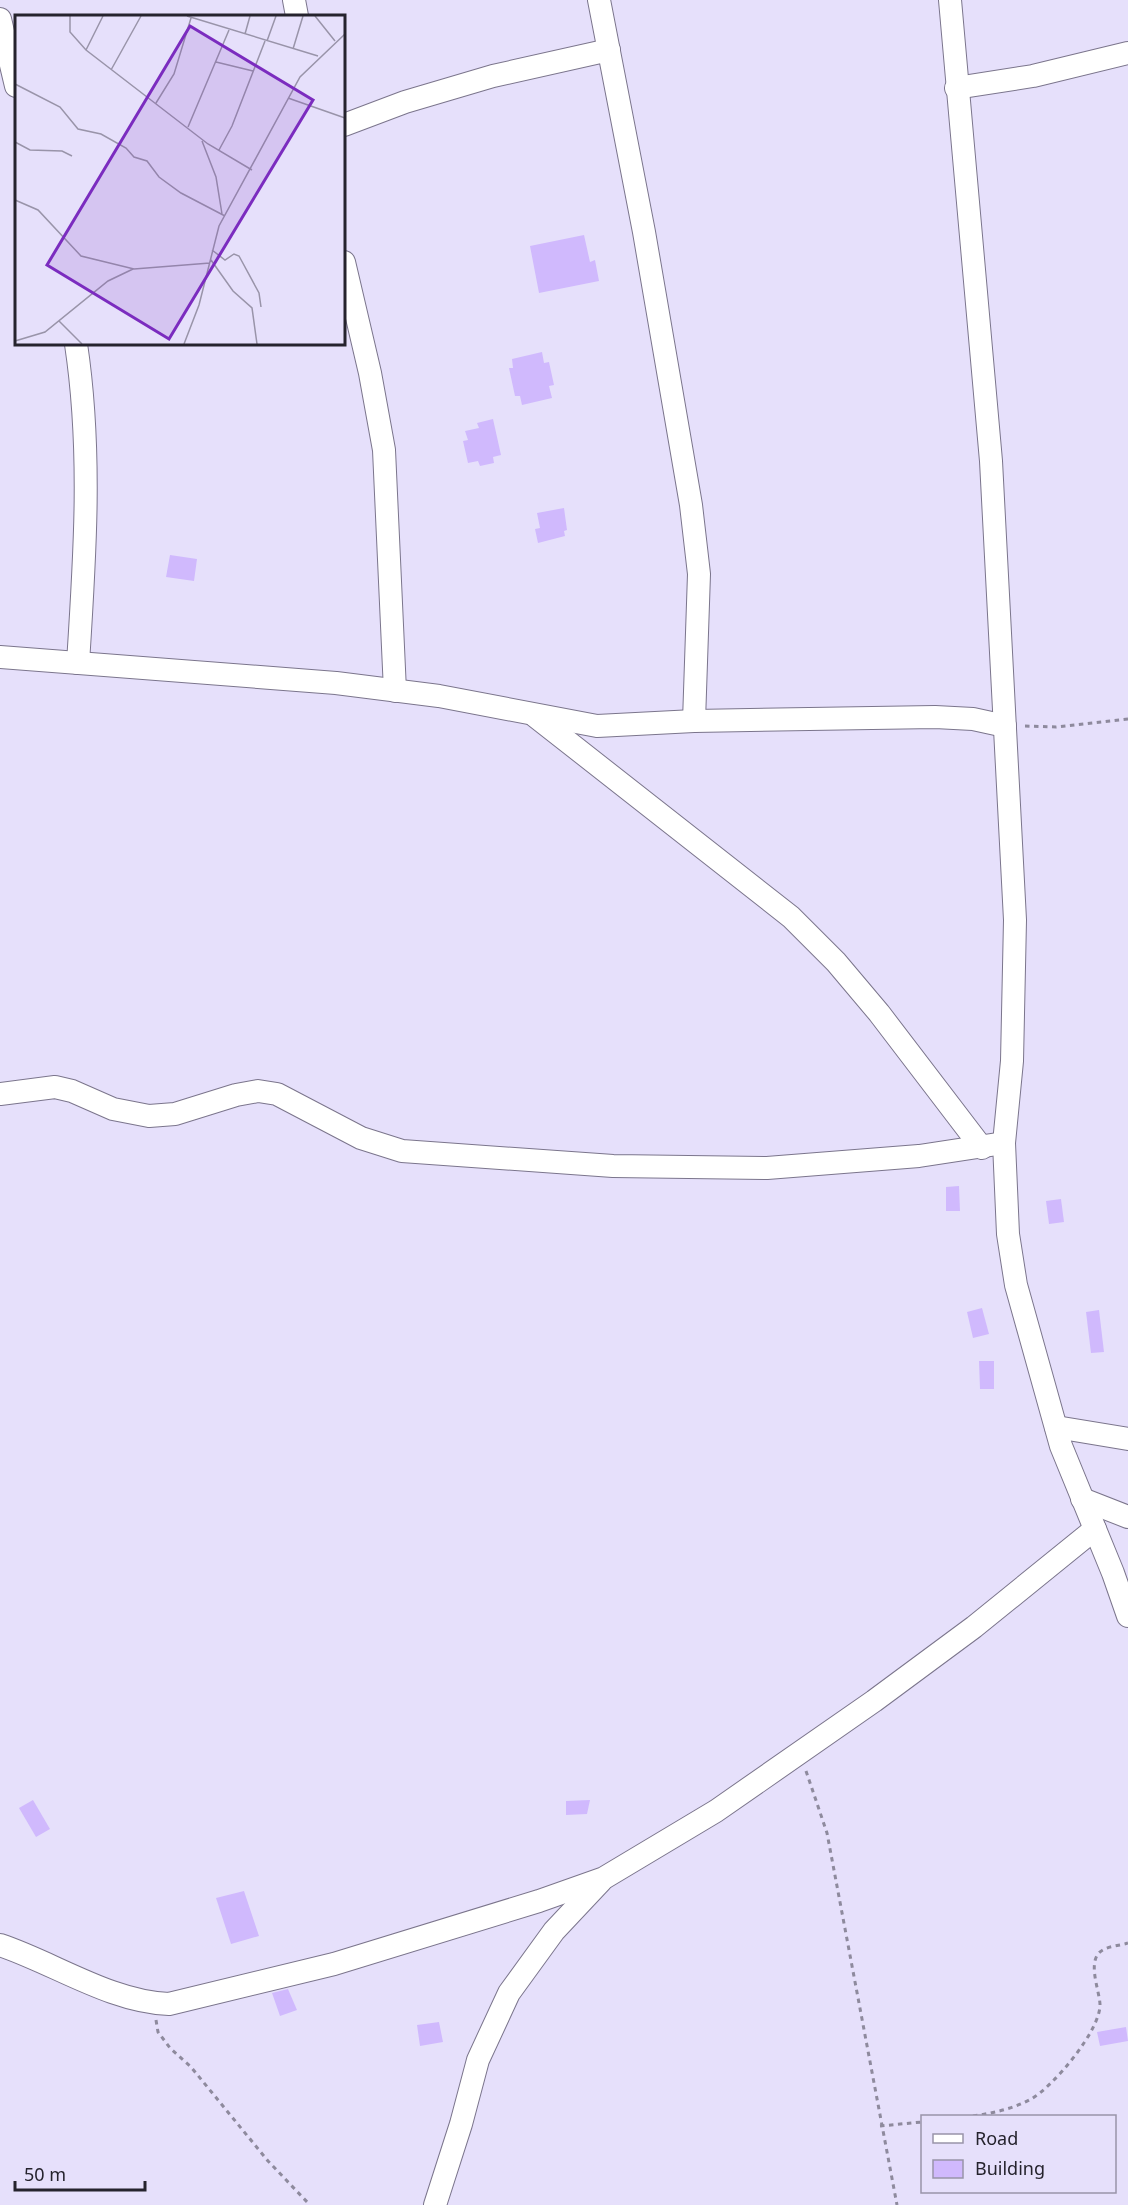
<svg xmlns="http://www.w3.org/2000/svg" width="1128" height="2205" font-family="'Noto Sans',sans-serif">
<style>
.building{fill:#d0b9fd}
.lines{fill:none;stroke-linecap:round;stroke-linejoin:round}
.minor-casing{stroke:#7b758c;stroke-width:24}
.path{stroke:#8e8a9d;stroke-width:3;stroke-dasharray:4.5 4.5;stroke-linecap:butt}
.minor{stroke:#fff;stroke-width:22}
.inset-road{fill:none;stroke:#9994a9;stroke-width:1.5}
.view{fill:#7b2cbf;fill-opacity:0.15;stroke:#7b2cbf;stroke-width:3}
.inset-edge{fill:none;stroke:#25232d;stroke-width:3}
</style>
<rect width="100%" height="100%" fill="#e6e0fb"/>
<g class="building">
<path d="M584,235l6,27 5,-2 4,21 -60,12 -9,-47z"/>
<path d="M542,352l2,11 5,-1 5,23 -5,1 3,12 -30,7 -2,-9h-5l-6,-28h4l-1,-9z"/>
<path d="M493,419l8,36 -8,2 1,6 -14,3 -2,-5 -10,2 -5,-22 5,-1 -3,-9 14,-3 -2,-5z"/>
<path d="M564,508l3,22 -3,1 1,5 -27,7 -3,-14 5,-1 -3,-15z"/>
<path d="M170,555l27,4 -3,22 -28,-4z"/>
<path d="M959,1186l1,25h-14v-24z"/>
<path d="M1061,1199l3,23 -15,2 -3,-23z"/>
<path d="M982,1308l7,26 -16,4 -6,-26z"/>
<path d="M1099,1310l5,42 -13,1 -5,-41z"/>
<path d="M979,1361h15v28h-14z"/>
<path d="M33,1800l17,29 -14,8 -17,-29z"/>
<path d="M590,1800l-3,14 -21,1v-14z"/>
<path d="M244,1891l15,45 -28,8 -15,-46z"/>
<path d="M288,1989l9,21 -17,6 -8,-23z"/>
<path d="M439,2022l4,20 -23,4 -3,-21z"/>
<path d="M1126,2027l2,14 -28,5 -3,-14z"/>
</g>
<g class="lines">
<defs>
<g id="minor">
<path d="M294,0l3,16"/>
<path d="M599,0l45,232 47,273 8,69 -5,147"/>
<path d="M950,0l41,461 24,459 -3,141 -8,82 4,91 8,51 45,161 52,127 15,43"/>
<path d="M0,19l16,67"/>
<path d="M956,88l77,-12 95,-23"/>
<path d="M344,125l61,-23 88,-26 116,-26"/>
<path d="M344,262l26,111 14,77 11,241"/>
<path d="M76,344c16,106 9,211 2,319"/>
<path d="M0,657l336,26 103,13 158,30 97,-5 241,-4 38,2 32,7"/>
<path d="M535,716l256,201 45,45 43,51 103,135"/>
<path d="M0,1094l55,-7 17,4 41,18 36,7 26,-2 61,-19 22,-4 19,3 84,44 41,13 211,15 154,2 152,-12 85,-13"/>
<path d="M1056,1427l72,12"/>
<path d="M1082,1499l46,18"/>
<path d="M0,1945c54,18 111,57 169,59l165,-40 205,-63 65,-23 112,-67 158,-110 100,-74 121,-98"/>
<path d="M435,2205l26,-81 17,-64 31,-67 45,-62 47,-50"/>
</g>
</defs>
<use href="#minor" class="minor-casing"/>
<g class="path">
<path d="M1025,726l31,1 72,-8"/>
<path d="M806,1771l21,62 70,372"/>
<path d="M156,2020l2,12 12,16 21,19 77,94 42,44"/>
<path d="M973,2116c20,-3 40,-7 58,-17 22,-12 70,-69 69,-95 -1,-14 -11,-38 -2,-50 6,-8 21,-8 30,-11"/>
<path d="M880,2126l42,-4"/>
</g>
<use href="#minor" class="minor"/>
</g>
<g transform="translate(15 15)">
<rect width="330" height="330" fill="#e6e0fb"/>
<path class="inset-road" d="M55,1v16l16,18 122,94 44,26M172,1l131,40M300,1l20,25M230,19l5,-18M252,26l9,-25M278,34l10,-33M71,35l17,-34M201,47l37,9M96,55l30,-54M0,69l45,23 18,22 23,5 25,14 8,9 13,4 12,16 22,16 44,23M273,83l57,20M141,88l18,-29 17,-56M173,112l41,-97M187,126l14,36 6,37M0,127l15,8 32,1 10,5M204,135l13,-24 33,-85M0,185l23,10 43,46 53,13 76,-6M197,235l13,10 9,-6 5,2 20,37 2,14M196,245l22,31 19,17 5,36M44,306l23,23M0,326l30,-9 63,-51 25,-12M169,329l15,-39 20,-79 81,-149 45,-43"/>
<path class="view" d="M175,11l123,74 -144,239 -122,-74z"/>
<rect width="330" height="330" class="inset-edge"/>
</g>
<rect x="921" y="2115" width="195" height="78" fill="#e6e0fb" stroke="#9994a9" stroke-width="1.5"/>
<rect x="933" y="2134" width="30" height="9" fill="#ffffff" stroke="#9994a9" stroke-width="1.5"/>
<text x="975" y="2145" font-size="18" fill="#25232d">Road</text>
<rect x="933" y="2160" width="30" height="18" fill="#d0b9fd" stroke="#9994a9" stroke-width="1.5"/>
<text x="975" y="2175" font-size="18" fill="#25232d">Building</text>
<path d="M15 2181v9h130v-9" fill="none" stroke="#25232d" stroke-width="3"/>
<text x="24" y="2181" font-size="18" fill="#25232d" stroke="#e6e0fb" stroke-width="4.5" paint-order="stroke">50 m</text>
</svg>
